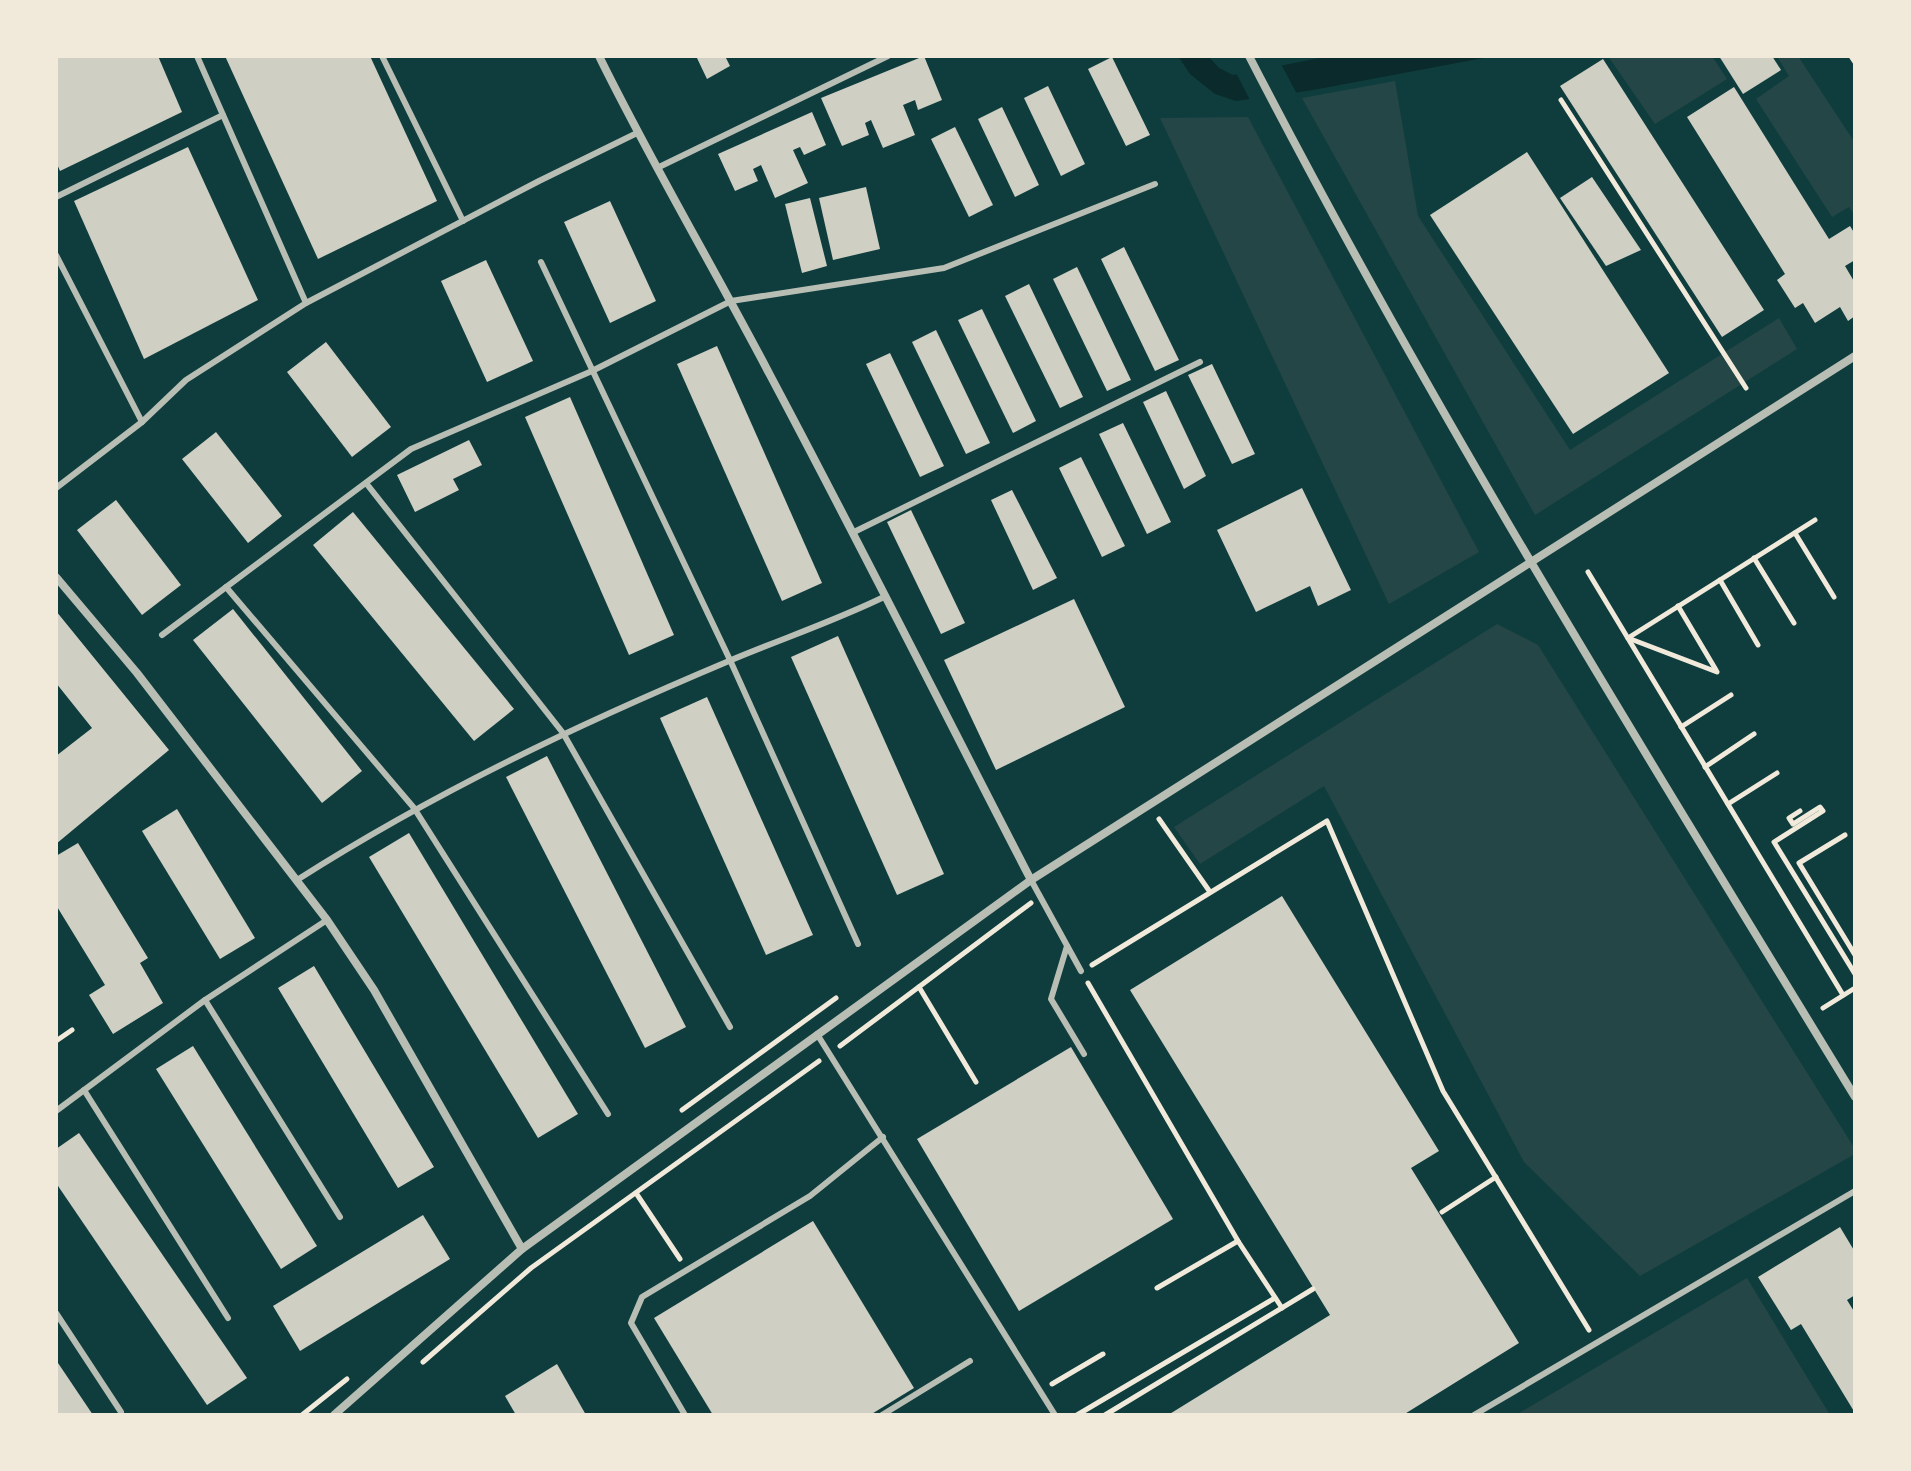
<svg xmlns="http://www.w3.org/2000/svg" width="1911" height="1471" font-family="'Work Sans',sans-serif">
<style>
.green{fill:#244646}
.water{fill:#0a2a2b}
.pier{fill:#0f3d3e}
.building{fill:#cfcfc3}
.lines{fill:none;stroke-linecap:round;stroke-linejoin:round}
.path{stroke:#f1e9da;stroke-width:5}
.service{stroke:#b8beb3;stroke-width:6}
.minor{stroke:#b8beb3;stroke-width:8}
</style>
<rect width="100%" height="100%" fill="#0f3d3e"/>
<g class="green">
<path d="M1608,56h104l15,23 -72,45z"/>
<path d="M1777,56h21l57,87v73l-6,-9 -17,10 -76,-118 33,-23z"/>
<path d="M1395,81l23,135 152,234 209,-132 18,31 -262,166 -233,-417z"/>
<path d="M1248,117l231,435 -90,52 -229,-486z"/>
<path d="M1497,624l41,21 317,504v5l-215,122 -116,-114 -200,-376 -124,78 -26,-37z"/>
<path d="M1747,1278l83,137h-314z"/>
</g>
<path class="water" d="M1178,56h30l11,12 14,7 97,-19h164l-181,34 -77,11 -21,-7 -25,-20z"/>
<path class="pier" d="M1280,62l18,34 -47,6 -16,-31z"/>
<g class="building">
<path d="M56,56h102l24,56 -122,59 -4,-9z"/>
<path d="M225,56h145l67,145 -119,58z"/>
<path d="M696,56h29l5,10 -23,13z"/>
<path d="M924,56l18,44 -24,10 -3,-10 -12,5 12,30 -32,13 -12,-28 -6,3 4,12 -27,11 -21,-48z"/>
<path d="M1719,56h53l9,14 -38,24z"/>
<path d="M1112,57l38,78 -24,11 -38,-77z"/>
<path d="M1603,59l161,251 -42,27 -162,-251z"/>
<path d="M1048,86l37,78 -24,12 -37,-78z"/>
<path d="M1734,87l95,152 21,-13 5,8v26l-10,6 10,17v33l-7,5 -8,-14 -25,16 -12,-20 -8,5 -18,-28 8,-6 -98,-157z"/>
<path d="M1002,107l37,78 -24,12 -37,-78z"/>
<path d="M812,112l14,33 -22,10 -4,-8 -7,3 15,33 -33,15 -14,-33 -8,4 5,12 -23,10 -17,-37z"/>
<path d="M955,127l38,78 -24,12 -38,-78z"/>
<path d="M188,147l70,153 -114,59 -70,-158z"/>
<path d="M1527,152l142,221 -96,61 -143,-219z"/>
<path d="M1592,177l49,73 -35,16 -46,-68z"/>
<path d="M866,187l14,62 -47,11 -14,-62z"/>
<path d="M810,198l17,68 -25,7 -17,-69z"/>
<path d="M610,201l46,100 -46,22 -46,-101z"/>
<path d="M1124,247l55,113 -24,11 -54,-112z"/>
<path d="M486,260l47,101 -46,21 -46,-101z"/>
<path d="M1077,267l54,113 -24,11 -54,-112z"/>
<path d="M1029,284l54,113 -23,11 -55,-112z"/>
<path d="M982,309l54,112 -23,12 -55,-113z"/>
<path d="M936,330l54,113 -24,11 -54,-112z"/>
<path d="M326,342l65,85 -39,30 -65,-85z"/>
<path d="M717,346l105,237 -40,18 -105,-237z"/>
<path d="M890,353l54,113 -24,11 -54,-113z"/>
<path d="M1212,364l43,90 -23,10 -44,-89z"/>
<path d="M1166,391l40,85 -22,13 -41,-87z"/>
<path d="M570,397l104,238 -45,20 -104,-238z"/>
<path d="M1123,423l48,99 -24,12 -48,-100z"/>
<path d="M216,432l66,84 -34,27 -66,-84z"/>
<path d="M469,440l13,25 -29,14 6,11 -44,22 -18,-37z"/>
<path d="M1081,457l44,89 -23,11 -43,-89z"/>
<path d="M1302,488l49,102 -33,16 -8,-20 -54,26 -39,-82z"/>
<path d="M1012,490l45,88 -24,12 -42,-90z"/>
<path d="M116,500l65,85 -39,30 -65,-85z"/>
<path d="M911,510l54,113 -24,11 -54,-112z"/>
<path d="M353,512l161,197 -40,32 -161,-196z"/>
<path d="M1074,599l51,108 -129,63 -52,-110z"/>
<path d="M233,609l129,162 -40,32 -129,-163z"/>
<path d="M56,611l113,139 -113,94v-88l36,-28 -36,-45z"/>
<path d="M838,636l106,238 -47,21 -106,-238z"/>
<path d="M707,697l106,238 -47,20 -106,-237z"/>
<path d="M547,756l139,271 -41,21 -139,-271z"/>
<path d="M177,809l78,129 -35,21 -78,-128z"/>
<path d="M409,833l169,281 -40,24 -169,-281z"/>
<path d="M78,843l70,115 -8,5 23,40 -50,31 -24,-39 16,-10 -49,-80v-49z"/>
<path d="M1282,896l157,255 -28,17 108,175 -116,72h-235l162,-100 -200,-325z"/>
<path d="M314,966l120,201 -36,21 -120,-200z"/>
<path d="M193,1046l124,200 -36,23 -125,-200z"/>
<path d="M1071,1047l102,172 -154,92 -102,-172z"/>
<path d="M79,1133l168,245 -40,27 -151,-222v-34z"/>
<path d="M423,1215l27,44 -150,92 -27,-45z"/>
<path d="M813,1221l101,167 -44,27h-157l-59,-97z"/>
<path d="M1840,1227l15,25v43l-8,5 8,13v100l-54,-89 -10,6 -33,-53z"/>
<path d="M56,1360l37,55h-37z"/>
<path d="M557,1364l29,51h-70l-11,-19z"/>
</g>
<g class="lines">
<g class="path">
<path d="M1851,56l4,6"/>
<path d="M1561,100l185,288"/>
<path d="M1795,533l39,64"/>
<path d="M1754,558l40,65"/>
<path d="M1588,572l255,423"/>
<path d="M1720,580l38,65"/>
<path d="M1678,606l38,64"/>
<path d="M1628,638l187,-118"/>
<path d="M1628,638l89,34"/>
<path d="M1681,727l50,-32"/>
<path d="M1705,767l49,-33"/>
<path d="M1728,804l49,-31"/>
<path d="M1800,811l-11,7 4,6 27,-17 3,4 -49,31 81,132"/>
<path d="M1159,819l51,73"/>
<path d="M1845,835l-46,28 56,92"/>
<path d="M1092,965l235,-144 116,270 146,239"/>
<path d="M1088,983l150,258 44,67"/>
<path d="M919,987l57,95"/>
<path d="M1823,1008l32,-20"/>
<path d="M56,1041l16,-11"/>
<path d="M840,1046l191,-143"/>
<path d="M682,1110l154,-112"/>
<path d="M636,1193l44,66"/>
<path d="M1442,1212l54,-35"/>
<path d="M1157,1288l81,-47"/>
<path d="M423,1362l108,-94 288,-207"/>
<path d="M1052,1384l51,-30"/>
<path d="M302,1415l45,-36"/>
<path d="M1077,1415l198,-117"/>
<path d="M1105,1415l208,-126"/>
</g>
<g class="service">
<path d="M197,56l109,247"/>
<path d="M382,56l81,165"/>
<path d="M657,168l231,-112"/>
<path d="M56,197l167,-82"/>
<path d="M56,255l86,167"/>
<path d="M541,262l189,398 128,284"/>
<path d="M366,483l197,250 167,294"/>
<path d="M56,488l86,-66 44,-42 120,-77 233,-122 98,-48"/>
<path d="M854,532l346,-170"/>
<path d="M226,587l188,221 194,306"/>
<path d="M162,635l249,-186 181,-78 139,-70 213,-33 211,-84"/>
<path d="M297,880c140,-89 280,-155 432,-219 52,-22 106,-40 157,-65"/>
<path d="M1031,880l50,91"/>
<path d="M1067,946l-16,53 33,55"/>
<path d="M205,1000l135,217"/>
<path d="M817,1034l238,381"/>
<path d="M84,1090l144,228"/>
<path d="M56,1111l149,-111 122,-80"/>
<path d="M56,1313l65,99"/>
<path d="M685,1415l-54,-92 11,-26 168,-101 73,-59"/>
<path d="M882,1415l88,-54"/>
<path d="M1474,1415l381,-224"/>
</g>
<g class="minor">
<path d="M599,56c53,108 115,212 171,319 89,167 174,337 261,505"/>
<path d="M1249,56c184,357 397,698 606,1041"/>
<path d="M56,577l81,96 190,247 47,70 148,259"/>
<path d="M334,1415l188,-166 509,-369 824,-524"/>
</g>
</g>
<rect width="1911" height="1471" fill="none" stroke="#f1e9da" stroke-width="116"/>
</svg>
